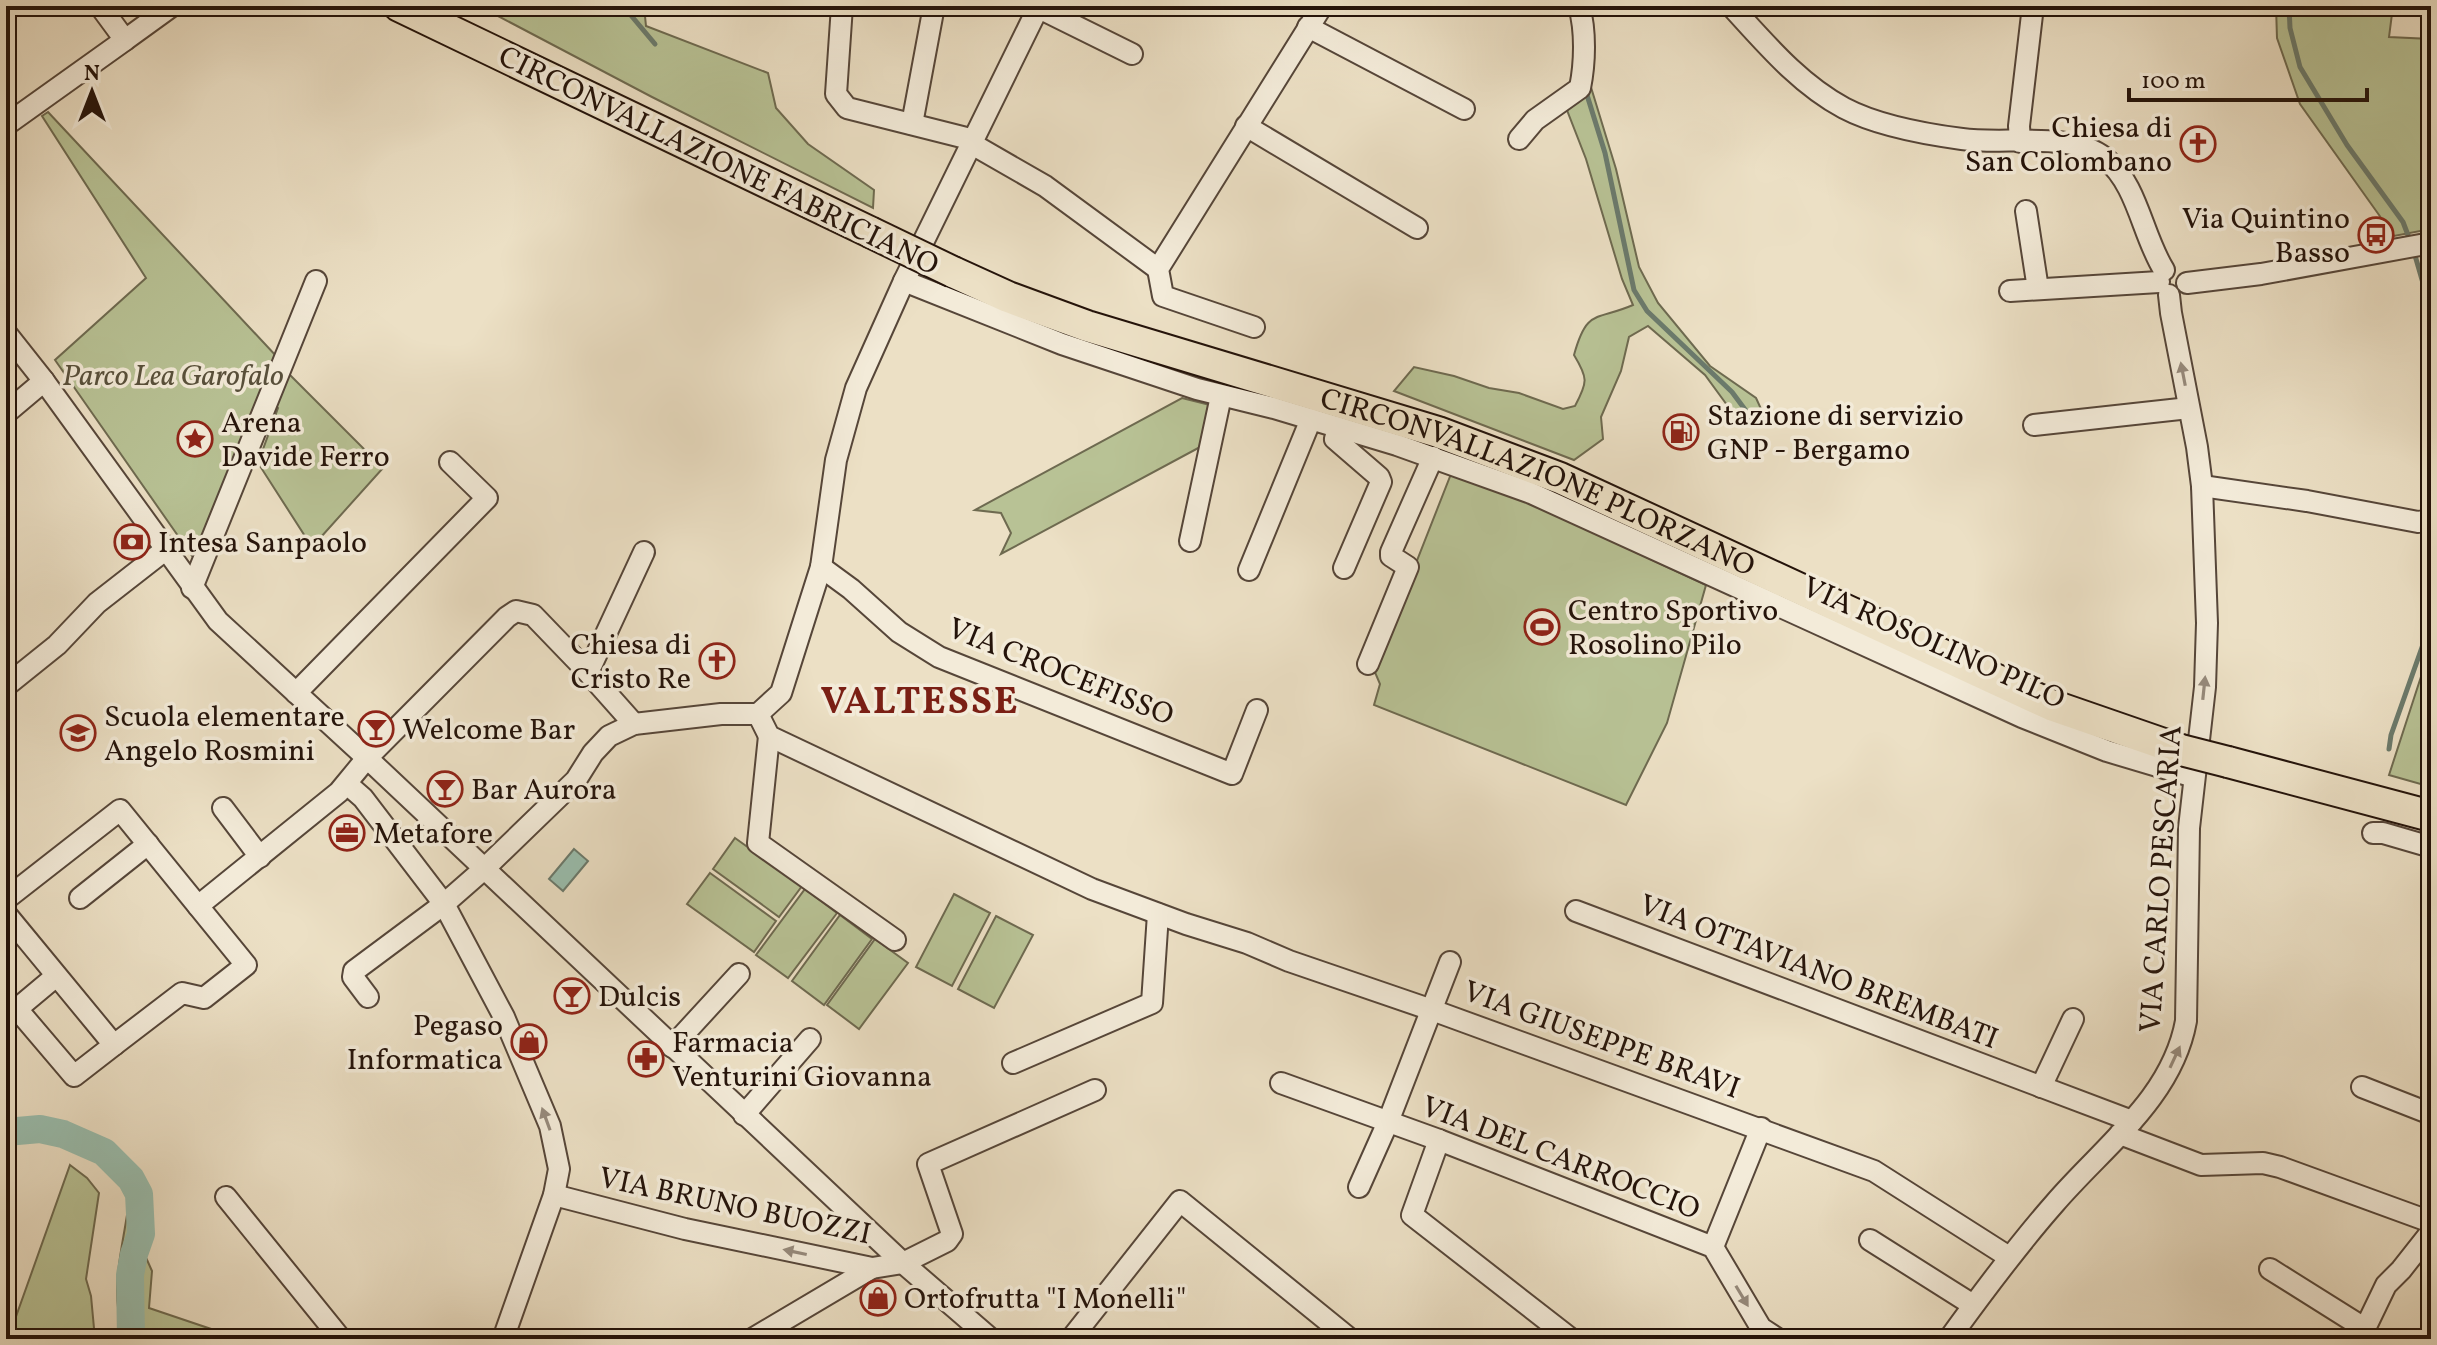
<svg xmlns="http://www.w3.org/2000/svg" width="2437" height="1345" font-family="Vollkorn,serif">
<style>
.green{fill:#b8c295;stroke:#6e6a50;stroke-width:2}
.water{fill:#9abeae;stroke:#6b7a6c;stroke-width:2}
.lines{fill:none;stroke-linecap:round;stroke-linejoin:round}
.stream{stroke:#6b7a6c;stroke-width:5}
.river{stroke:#9abeae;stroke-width:28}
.minor-casing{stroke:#564639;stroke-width:24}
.highway-casing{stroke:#24130a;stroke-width:34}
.minor{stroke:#f3ebd9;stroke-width:20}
.highway{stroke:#ece0c5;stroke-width:30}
.highway-bridge-casing{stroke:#24130a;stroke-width:34;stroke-linecap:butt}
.highway-bridge{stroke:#ece0c5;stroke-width:30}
.oneway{fill:#968a7c}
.labels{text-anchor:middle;stroke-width:7;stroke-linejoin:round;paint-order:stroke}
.poi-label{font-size:30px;fill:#24130a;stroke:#f3ebd9;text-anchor:start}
.street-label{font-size:30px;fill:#24130a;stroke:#f3ebd9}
.park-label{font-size:30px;font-style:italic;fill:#58503b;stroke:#f3ebd9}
.district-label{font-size:38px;font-weight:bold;letter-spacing:2px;fill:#7a1f14;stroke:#f3ebd9}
</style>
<rect width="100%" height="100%" fill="#ece0c5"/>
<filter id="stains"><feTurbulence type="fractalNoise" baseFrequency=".0025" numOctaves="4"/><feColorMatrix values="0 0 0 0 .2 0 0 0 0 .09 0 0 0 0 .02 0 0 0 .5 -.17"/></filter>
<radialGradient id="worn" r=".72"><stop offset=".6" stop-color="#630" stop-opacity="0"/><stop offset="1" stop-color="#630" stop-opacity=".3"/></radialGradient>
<g class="green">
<path d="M479,6h165l2,20 122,47 8,35 32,36 66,46 -1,18 -221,-111z"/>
<path d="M2276,6h117l-4,31 42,2v190l-37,7 -94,-132 -23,-66z"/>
<path d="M1590,84l26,85 23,98 19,36 52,63 46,32 6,13 1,13 -28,-8 -30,-41 -57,-49 -19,11 -8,34 -20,46 2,22 -29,21 -180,-69 20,-24 40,9 35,12 30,5 44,16 12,-3c13,-24 13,-28 -1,-51 13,-47 22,-34 59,-50l-11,-26 -36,-120 -21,-54z"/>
<path d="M48,112l230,246 -81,205 -142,-203 91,-82 -104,-162z"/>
<path d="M284,369l99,99 -71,79 -54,-84 20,-55 -7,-7z"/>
<path d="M1182,398l28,7 -8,41 -201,108 10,-21 -10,-20 -26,-3z"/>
<path d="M1451,474l79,29 176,82 -39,138 -41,82 -252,-100 6,-21 -6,-14z"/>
<path d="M2431,646v141l-42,-12z"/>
<path d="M735,838l67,48 -23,31 -66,-48z"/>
<path d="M710,873l66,48 -22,31 -67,-48z"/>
<path d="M805,889l32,24 -49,65 -32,-23z"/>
<path d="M954,894l36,19 -38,73 -36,-19z"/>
<path d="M840,915l32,24 -48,66 -32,-24z"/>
<path d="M996,916l37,19 -39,73 -36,-19z"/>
<path d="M875,939l33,24 -49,66 -32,-24z"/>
<path d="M70,1165l17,13 12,15 -13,86 5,17 4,43h-87z"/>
<path d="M127,1215l25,56 -3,37 71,24 -8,7h-98l8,-11c-11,-39 -1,-74 5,-113z"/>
</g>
<path class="water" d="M574,849l14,12 -25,30 -14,-12z"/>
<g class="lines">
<g class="stream">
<path d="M628,6l1,7 26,31"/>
<path d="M2289,6l1,22 10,39 47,78 56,77 8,21"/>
<path d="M1587,95l18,58 29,137 13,21 85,81 23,31"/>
<path d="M2414,252l9,31 8,12"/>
<path d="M2389,749l2,-14 35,-99 5,-8"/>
</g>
<path class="river" d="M6,1132l34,-3 23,5 41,18 27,27 8,15 2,40 -7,20 -4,21 1,64"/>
<defs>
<g id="minor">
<path d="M842,6l-6,88 11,14 127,32"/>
<path d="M1731,6c34,37 68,78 113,102 34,18 80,26 118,31 41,6 110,-8 143,19 33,27 37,77 59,112"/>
<path d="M1039,8l93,46"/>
<path d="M1308,27l156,82"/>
<path d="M125,40l47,-34"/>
<path d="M912,124l22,-118"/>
<path d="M6,125l119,-85 -25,-34"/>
<path d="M1246,126l171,102"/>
<path d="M1519,139l16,-19 45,-32c5,-25 6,-57 -1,-82"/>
<path d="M2020,142l-1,-16 14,-120"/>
<path d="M972,144l73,42 113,83"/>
<path d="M2026,211l12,78"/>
<path d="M904,281l158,63 135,45 77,19 123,37 134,48 491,224 85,34 87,26"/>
<path d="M2187,283l74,-9 170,-31"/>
<path d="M2010,291l149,-9"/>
<path d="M1254,327l-91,-31 -5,-27 164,-263"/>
<path d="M6,333l38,48 174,240 149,137 536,505 88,76"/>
<path d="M6,413l38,-32"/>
<path d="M2034,425l155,-17"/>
<path d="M1338,428l-3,11 44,38 2,5 -37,86"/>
<path d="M2202,486l105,15 111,21 13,-2"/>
<path d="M1190,541l31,-145"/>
<path d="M821,567l30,22 48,43 40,25 293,117 25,-64"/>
<path d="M1249,570l62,-151"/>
<path d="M192,588l124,-307"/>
<path d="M1368,664l40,-97 -17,-11v-4l42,-95"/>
<path d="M586,670l6,-6 52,-112"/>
<path d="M6,686l51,-41 40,-42 68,-53"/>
<path d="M296,693l191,-195 -37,-36"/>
<path d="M758,714l11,22 323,153 94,35 61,19 42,18 143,49 442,161 135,86"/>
<path d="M769,736l-11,107 137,97"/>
<path d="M347,784l16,14 81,106 60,113 46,109 9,43 -5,26 -51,144"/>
<path d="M223,808l37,49"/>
<path d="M2373,833h10l48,14"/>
<path d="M80,898l68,-54"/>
<path d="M6,899l114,-89 78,96 141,-114 28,-34 140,-141 9,-6 17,4 53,55 48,54"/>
<path d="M1576,911l556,210"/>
<path d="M6,914l108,131 -40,31 -57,-67"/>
<path d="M368,997l-15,-20 1,-6 90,-67 40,-35 92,-89 17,-27 16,-17 25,-12 87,-10h37l23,-21 40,-126 15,-107 20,-72 48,-107 135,-275"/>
<path d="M6,1018l49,-41"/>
<path d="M114,1045l68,-52 22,5 42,-33 -48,-59"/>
<path d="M672,1047l67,-73"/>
<path d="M1013,1063l139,-60 6,-89"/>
<path d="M1281,1083l158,57 274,107 48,81 17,11"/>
<path d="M2041,1087l32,-68"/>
<path d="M2362,1087l69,27"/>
<path d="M744,1115l66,-76"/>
<path d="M2120,1134l81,31 62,-2 17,4 151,55"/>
<path d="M1439,1140l-27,75 159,124"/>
<path d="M1359,1187l29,-65 62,-160"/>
<path d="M554,1195l131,34 187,39 31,-5 44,-22 5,-7 -24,-70 167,-74"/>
<path d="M226,1197l115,142"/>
<path d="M1870,1240l103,65"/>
<path d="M1713,1247l48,-119"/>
<path d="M2270,1269l94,59"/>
<path d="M752,1339l120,-71"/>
<path d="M1071,1339l109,-138 170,138"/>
<path d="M1949,1339c34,-47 68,-93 106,-136 49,-57 117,-105 131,-182l3,-193 16,-141 2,-64 -5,-137 -5,-39 -26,-134 -2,-18"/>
<path d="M2360,1339l26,-54 15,-15 30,-38"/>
</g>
<g id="highway">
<path d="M399,6l471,226"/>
<path id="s1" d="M953,272l55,25 79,29 351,106 122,46 491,227 130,45"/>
<path d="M2228,762l203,54"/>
</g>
</defs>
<use href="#minor" class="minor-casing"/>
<use href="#highway" class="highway-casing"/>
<use href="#minor" class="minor"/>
<use href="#highway" class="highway"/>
<defs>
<g id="highway-bridge">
<path d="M870,232l83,40"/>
<path d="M2181,750l47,12"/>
</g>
</defs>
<use href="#highway-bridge" class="highway-bridge-casing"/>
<use href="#highway-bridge" class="highway-bridge"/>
</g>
<defs><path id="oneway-solid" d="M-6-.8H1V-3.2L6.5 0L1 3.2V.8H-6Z" transform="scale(2)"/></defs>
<g class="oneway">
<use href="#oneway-solid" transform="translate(2183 374) rotate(-101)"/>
<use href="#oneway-solid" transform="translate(2204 688) rotate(-84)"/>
<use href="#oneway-solid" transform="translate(2175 1057) rotate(-65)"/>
<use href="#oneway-solid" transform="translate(546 1119) rotate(-110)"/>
<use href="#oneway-solid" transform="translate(795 1252) rotate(-168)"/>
<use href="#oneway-solid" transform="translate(1742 1296) rotate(59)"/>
</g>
<defs>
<symbol id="church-ring" viewBox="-11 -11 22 22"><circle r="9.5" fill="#f3ebd9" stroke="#8f2418" stroke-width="1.5"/><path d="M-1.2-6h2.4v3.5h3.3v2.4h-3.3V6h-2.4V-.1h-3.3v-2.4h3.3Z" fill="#8f2418"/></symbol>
<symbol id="bus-ring" viewBox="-11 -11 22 22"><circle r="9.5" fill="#f3ebd9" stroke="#8f2418" stroke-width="1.5"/><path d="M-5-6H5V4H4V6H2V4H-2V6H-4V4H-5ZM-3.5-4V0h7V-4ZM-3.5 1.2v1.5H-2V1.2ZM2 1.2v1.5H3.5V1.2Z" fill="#8f2418"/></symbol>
<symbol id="fuel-ring" viewBox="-11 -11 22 22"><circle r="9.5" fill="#f3ebd9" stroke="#8f2418" stroke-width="1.5"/><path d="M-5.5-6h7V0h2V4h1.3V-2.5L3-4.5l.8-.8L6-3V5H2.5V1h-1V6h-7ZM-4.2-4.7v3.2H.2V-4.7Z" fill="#8f2418"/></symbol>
<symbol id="sight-ring" viewBox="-11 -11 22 22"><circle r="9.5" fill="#f3ebd9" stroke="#8f2418" stroke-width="1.5"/><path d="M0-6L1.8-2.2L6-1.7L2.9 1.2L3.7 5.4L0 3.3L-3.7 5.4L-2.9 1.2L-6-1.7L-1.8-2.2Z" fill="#8f2418"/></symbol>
<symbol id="bank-ring" viewBox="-11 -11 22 22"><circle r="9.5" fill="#f3ebd9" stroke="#8f2418" stroke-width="1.5"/><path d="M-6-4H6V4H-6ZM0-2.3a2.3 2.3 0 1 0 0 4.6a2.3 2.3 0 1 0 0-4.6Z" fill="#8f2418"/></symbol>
<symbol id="stadium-ring" viewBox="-11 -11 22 22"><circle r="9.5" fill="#f3ebd9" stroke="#8f2418" stroke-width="1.5"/><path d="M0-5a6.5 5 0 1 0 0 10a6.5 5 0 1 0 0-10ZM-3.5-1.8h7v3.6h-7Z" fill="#8f2418"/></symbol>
<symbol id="bar-ring" viewBox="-11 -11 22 22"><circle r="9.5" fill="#f3ebd9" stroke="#8f2418" stroke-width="1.5"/><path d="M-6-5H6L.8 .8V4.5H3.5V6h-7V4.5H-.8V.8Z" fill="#8f2418"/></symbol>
<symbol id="school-ring" viewBox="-11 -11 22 22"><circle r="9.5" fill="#f3ebd9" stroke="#8f2418" stroke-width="1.5"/><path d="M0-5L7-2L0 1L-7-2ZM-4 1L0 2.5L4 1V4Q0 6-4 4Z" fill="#8f2418"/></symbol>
<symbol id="office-ring" viewBox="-11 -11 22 22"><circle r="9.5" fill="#f3ebd9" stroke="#8f2418" stroke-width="1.5"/><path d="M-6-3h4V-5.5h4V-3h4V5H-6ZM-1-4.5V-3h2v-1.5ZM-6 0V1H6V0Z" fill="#8f2418"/></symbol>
<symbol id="shop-ring" viewBox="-11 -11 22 22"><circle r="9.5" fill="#f3ebd9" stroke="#8f2418" stroke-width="1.5"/><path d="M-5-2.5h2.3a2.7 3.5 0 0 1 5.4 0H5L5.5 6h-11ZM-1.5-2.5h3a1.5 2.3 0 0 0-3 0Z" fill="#8f2418"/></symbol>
<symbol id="pharmacy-ring" viewBox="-11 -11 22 22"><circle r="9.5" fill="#f3ebd9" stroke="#8f2418" stroke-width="1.5"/><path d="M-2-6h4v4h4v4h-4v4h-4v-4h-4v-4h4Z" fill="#8f2418"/></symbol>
</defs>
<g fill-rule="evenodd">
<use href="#church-ring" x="2178" y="124" width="40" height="40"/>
<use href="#bus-ring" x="2356" y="215" width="40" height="40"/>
<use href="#fuel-ring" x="1661" y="412" width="40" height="40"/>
<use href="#sight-ring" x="175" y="419" width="40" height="40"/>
<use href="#bank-ring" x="112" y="522" width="40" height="40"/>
<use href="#stadium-ring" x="1522" y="607" width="40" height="40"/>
<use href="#church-ring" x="697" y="641" width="40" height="40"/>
<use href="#bar-ring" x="356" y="709" width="40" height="40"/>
<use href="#school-ring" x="58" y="713" width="40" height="40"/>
<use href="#bar-ring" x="425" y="769" width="40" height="40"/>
<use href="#office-ring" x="327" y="813" width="40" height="40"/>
<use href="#bar-ring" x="552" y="976" width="40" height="40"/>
<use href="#shop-ring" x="509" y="1022" width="40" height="40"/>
<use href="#pharmacy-ring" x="626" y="1039" width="40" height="40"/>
<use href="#shop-ring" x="858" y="1278" width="40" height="40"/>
</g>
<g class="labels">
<g class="poi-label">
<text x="2172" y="137" text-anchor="end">Chiesa di<tspan x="2172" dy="34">San Colombano</tspan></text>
<text x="2350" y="228" text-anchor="end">Via Quintino<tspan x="2350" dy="34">Basso</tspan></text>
<text x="1707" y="425">Stazione di servizio<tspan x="1707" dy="34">GNP - Bergamo</tspan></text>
<text x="221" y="432">Arena<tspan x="221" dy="34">Davide Ferro</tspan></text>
<text x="158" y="552">Intesa Sanpaolo</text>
<text x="1568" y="620">Centro Sportivo<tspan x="1568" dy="34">Rosolino Pilo</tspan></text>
<text x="691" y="654" text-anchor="end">Chiesa di<tspan x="691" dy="34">Cristo Re</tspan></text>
<text x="104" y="726">Scuola elementare<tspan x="104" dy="34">Angelo Rosmini</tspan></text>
<text x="402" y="739">Welcome Bar</text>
<text x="471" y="799">Bar Aurora</text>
<text x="373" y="843">Metafore</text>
<text x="598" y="1006">Dulcis</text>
<text x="503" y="1035" text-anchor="end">Pegaso<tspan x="503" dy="34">Informatica</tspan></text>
<text x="672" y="1052">Farmacia<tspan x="672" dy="34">Venturini Giovanna</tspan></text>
<text x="904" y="1308">Ortofrutta "I Monelli"</text>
</g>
<g class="street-label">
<text transform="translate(719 160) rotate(26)" y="10">CIRCONVALLAZIONE FABRICIANO</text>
<text dy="10" stroke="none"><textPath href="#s1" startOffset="622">CIRCONVALLAZIONE PLORZANO</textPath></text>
<text transform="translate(1934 642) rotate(24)" y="10">VIA ROSOLINO PILO</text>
<text transform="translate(1061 671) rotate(22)" y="10">VIA CROCEFISSO</text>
<text transform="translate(2160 879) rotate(-86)" y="10">VIA CARLO PESCARIA</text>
<text transform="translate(1819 971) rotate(21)" y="10">VIA OTTAVIANO BREMBATI</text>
<text transform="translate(1602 1039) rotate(20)" y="10">VIA GIUSEPPE BRAVI</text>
<text transform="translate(1561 1157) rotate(21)" y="10">VIA DEL CARROCCIO</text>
<text transform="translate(735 1205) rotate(12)" y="10">VIA BRUNO BUOZZI</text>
</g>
<g class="park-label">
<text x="173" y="385">Parco Lea Garofalo</text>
</g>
<g class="district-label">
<text x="920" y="713">VALTESSE</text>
</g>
</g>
<rect width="2437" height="1345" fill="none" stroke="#ece0c5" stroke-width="32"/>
<rect x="8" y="8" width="2421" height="1329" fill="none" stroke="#24130a" stroke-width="4"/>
<rect x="16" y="16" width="2405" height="1313" fill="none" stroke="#24130a" stroke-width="2"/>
<g transform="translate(92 92)" stroke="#f3ebd9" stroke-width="6" paint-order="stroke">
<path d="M0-6L14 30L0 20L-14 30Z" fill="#24130a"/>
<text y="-12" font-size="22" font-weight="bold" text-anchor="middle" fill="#24130a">N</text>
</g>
<path d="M2129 88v12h238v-12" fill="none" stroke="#24130a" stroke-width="4"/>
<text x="2141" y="88" font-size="24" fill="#24130a" stroke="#f3ebd9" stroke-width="6" paint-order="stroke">100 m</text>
<rect width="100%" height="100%" filter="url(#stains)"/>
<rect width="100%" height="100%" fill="url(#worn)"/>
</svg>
